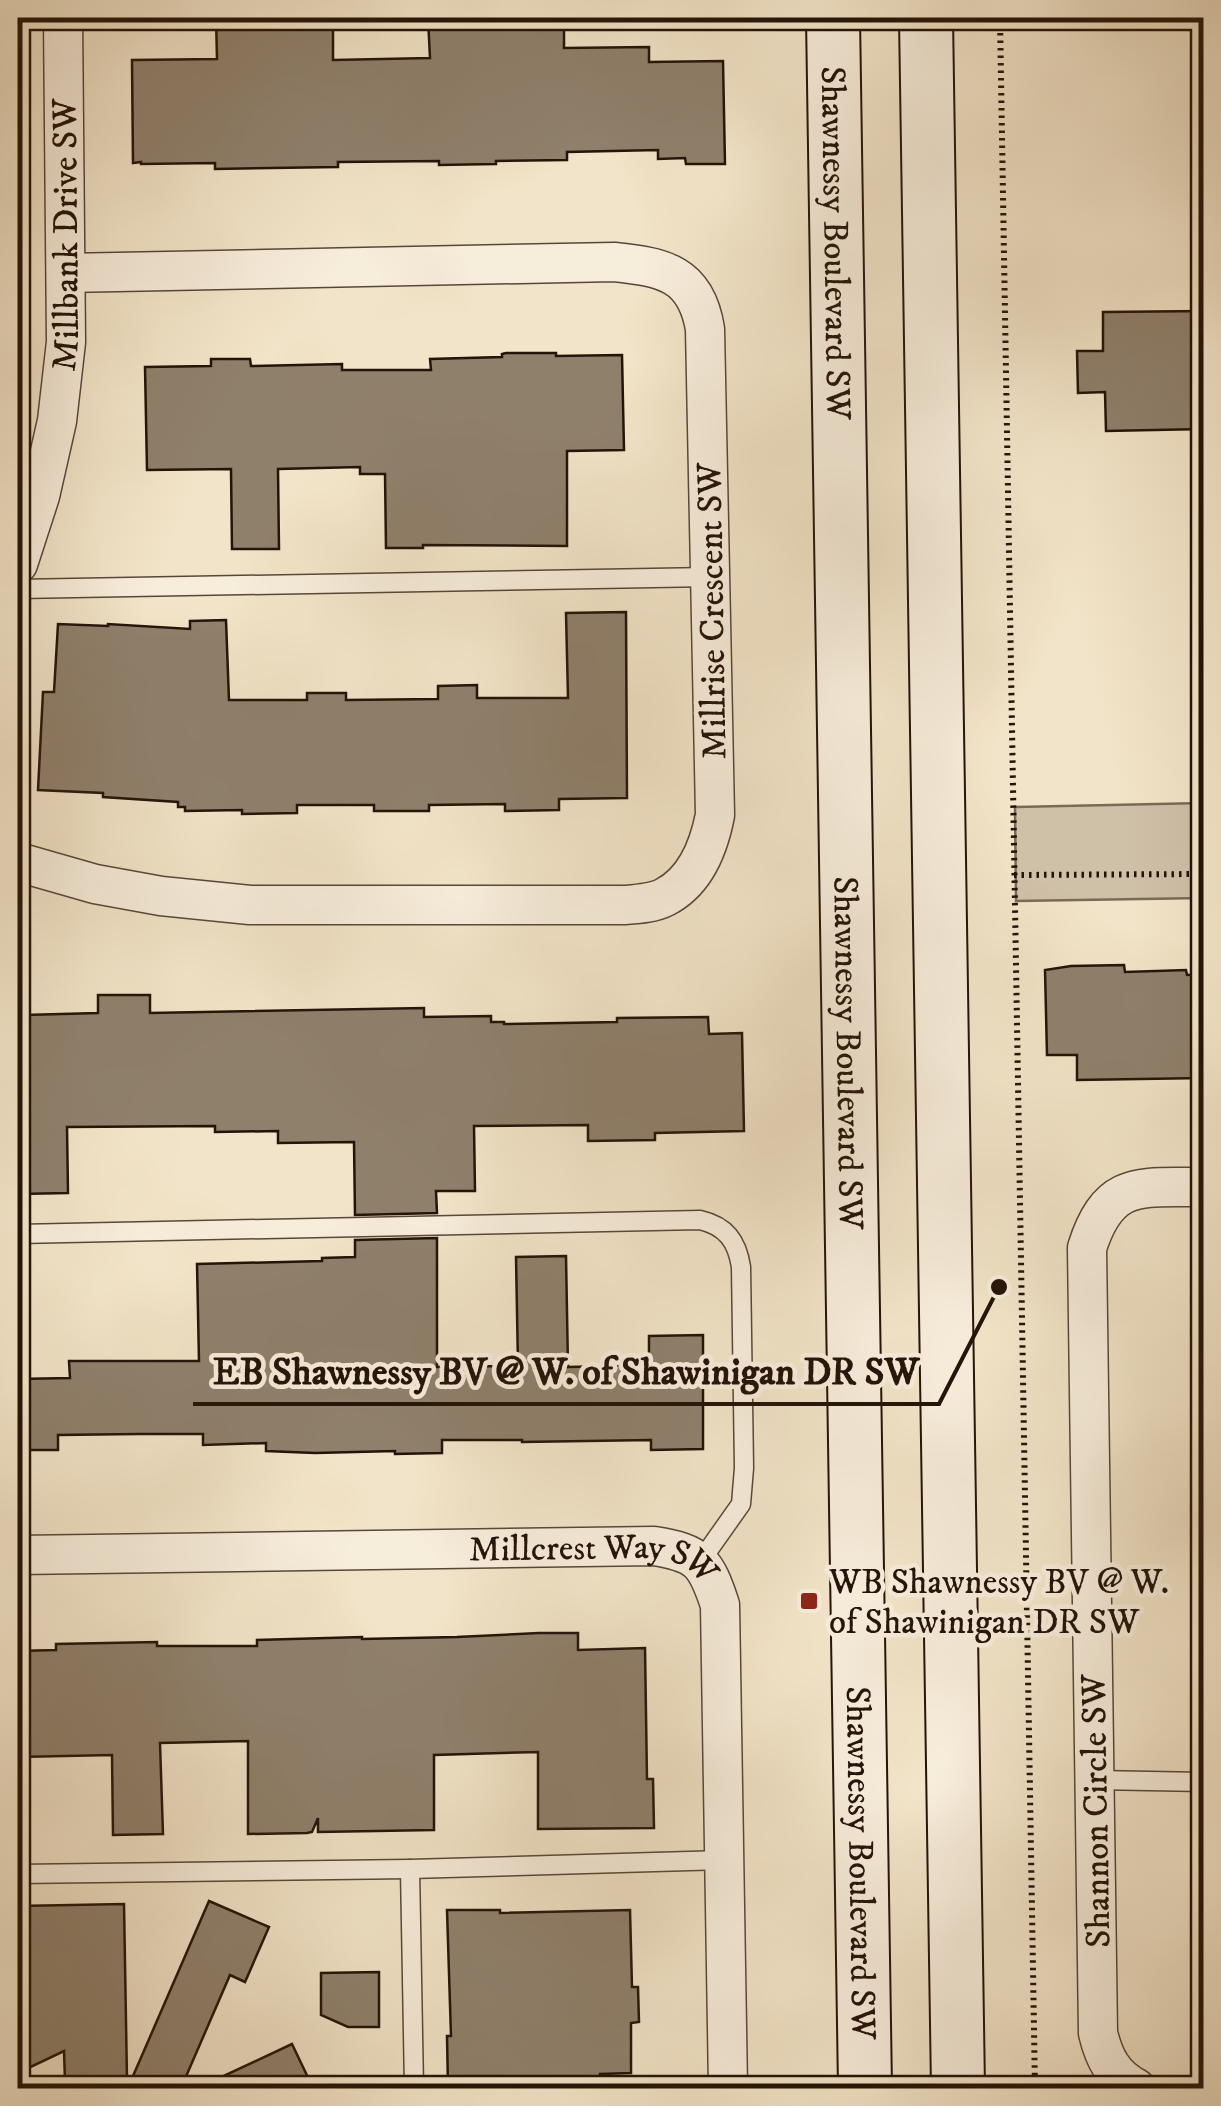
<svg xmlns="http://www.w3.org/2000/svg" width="1221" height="2106" font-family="'IM FELL DW Pica',serif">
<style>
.green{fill:#cfc0a8;stroke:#7a6a58;stroke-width:2.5}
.building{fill:#8f806c;stroke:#241309;stroke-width:2.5}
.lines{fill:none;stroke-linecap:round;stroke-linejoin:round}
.lane-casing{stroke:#584739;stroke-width:21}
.street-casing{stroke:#584739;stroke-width:41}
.secondary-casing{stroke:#241309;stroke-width:56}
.path{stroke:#241309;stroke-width:6;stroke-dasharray:2.5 5;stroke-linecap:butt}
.lane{stroke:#f7eddb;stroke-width:18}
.street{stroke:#f7eddb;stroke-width:38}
.secondary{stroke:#f7eddb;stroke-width:52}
.poi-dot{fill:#8f2418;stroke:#f7eddb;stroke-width:4}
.labels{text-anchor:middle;stroke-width:9;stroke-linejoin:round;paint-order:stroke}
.street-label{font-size:35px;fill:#241309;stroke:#f7eddb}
.poi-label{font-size:35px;fill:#241309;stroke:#f7eddb;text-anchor:start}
.leader{fill:none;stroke:#241309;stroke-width:4}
.callout-dot{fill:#241309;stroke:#f7eddb;stroke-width:4}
.callout-label{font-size:38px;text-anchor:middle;font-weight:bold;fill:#241309;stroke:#f7eddb;stroke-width:9;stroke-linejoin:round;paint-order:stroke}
</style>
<rect width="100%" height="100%" fill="#f2e4c8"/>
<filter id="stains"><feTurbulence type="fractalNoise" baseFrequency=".002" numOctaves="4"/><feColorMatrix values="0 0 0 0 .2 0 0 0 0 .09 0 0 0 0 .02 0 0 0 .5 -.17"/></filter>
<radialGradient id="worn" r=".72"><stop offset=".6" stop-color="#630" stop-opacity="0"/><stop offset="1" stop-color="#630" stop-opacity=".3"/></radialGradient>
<path class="green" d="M1203,803v95l-187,3 -1,-94z"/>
<g class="building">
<path d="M216,18h117v42l97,-2 -2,-40h136v30l85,-1v15l74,-1 2,103h-39l-1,-6 -27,1v-9l-91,2v8l-71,1v3l-57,1v-4l-101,1v5l-123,2v-6l-74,1v-2l-8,1 -1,-103 85,-1z"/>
<path d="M1204,311v118l-98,2 -1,-39 -27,1 -1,-42h26v-39z"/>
<path d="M506,353h50v3l66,-1 2,95 -57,1v95l-144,-1v3h-37l-1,-74h-25v-7l-82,2 1,80h-47l-1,-80 -84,1 -2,-103 66,-1v-7h39l1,7 91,-2v6h89l-1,-11 72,-2v-3z"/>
<path d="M626,612l1,186 -68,1v11l-54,1v-7l-76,1v6h-55v-6h-77v8l-55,1v-4l-57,1v-4h-7v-5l-75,-5v-4l-65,-3 5,-98h11l4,-68 50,2v-2l82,5v-8l36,-1 3,80h78v-7h39v7l92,-1v-13l39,-1v13h91l-2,-85z"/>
<path d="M1124,965l1,7 61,-2 1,5 17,-1v104l-127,2v-25h-30l-2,-85 26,-4z"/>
<path d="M98,995h52v18l274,-5v9l67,-1v6h13v2l113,-2v-4l91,-1 1,17 33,-1 2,98 -89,2v7l-67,1v-16l-114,1 1,65h-39l1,22 -82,2 -1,-73 -76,1v-12l-63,1v-6l-148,1 1,66 -50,1v-51l9,-1 -2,-127 73,-2z"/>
<path d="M437,1238v129l81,-1 -2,-109 50,-1 2,111 81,-2v-29l54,-1v114l-52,1v-10l-129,2v-2h-80v13l-47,1v-3l-80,2 -49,-2v-8l-63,2v-11h-65l-80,1v15h-40v-71l52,-1 -1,-17h130l-2,-97 125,-3v-3l33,-1v-17z"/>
<path d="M539,1633h39v17l67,-2 2,131h6l1,49 -116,1v-77l-104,3v75l-116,2v-14l-6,14 -5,1 -59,1v-93l-88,2 3,91 -50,1 -1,-80 -94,2v-106l38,-1v-6l101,-2v4h100v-6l105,-3v2l95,-2z"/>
<path d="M209,1901l60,26 -24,55 -15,-7 -49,113h-13l-14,-6 -24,1z"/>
<path d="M124,1904l3,176 -62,1 -1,-30 -46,22v-167z"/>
<path d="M447,1910h53v3l130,-3 2,77h6l1,35 -8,1v50l-31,1 -1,12 -151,2 -1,-52h4z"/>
<path d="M379,1972v55h-31l-27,-12v-42z"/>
<path d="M292,2044l21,44h-115z"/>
</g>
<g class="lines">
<defs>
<g id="lane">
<path d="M18,589l692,-12"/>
<path d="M18,1234l682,-14c26,6 37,21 41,47l3,201 -3,36 -41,58"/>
<path d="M1095,1780l109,2"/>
<path d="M410,1869l4,219"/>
<path d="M18,1874l392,-5 314,-9"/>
</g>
<g id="street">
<path id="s1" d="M18,564l22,-68 17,-75 9,-79 -3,-324"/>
<path d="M18,862l77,22 66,12 89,9h375c13,-1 29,-2 40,-8 31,-16 44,-51 50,-82l-10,-486c-9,-56 -42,-62 -91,-67l-548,11"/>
<path id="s2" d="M18,1555l636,-9c45,7 52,16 66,59l8,483"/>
<path d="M1136,2088c-23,-12 -32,-30 -38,-55l-11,-785c22,-70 54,-60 117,-61"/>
</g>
<g id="secondary">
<path id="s3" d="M833,18l32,2070"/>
<path d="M926,18l32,2070"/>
</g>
</defs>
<use href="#lane" class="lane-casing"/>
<use href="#street" class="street-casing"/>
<use href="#secondary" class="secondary-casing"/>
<g class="path">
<path d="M1000,18l35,2070"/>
<path d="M1014,875l190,-1"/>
</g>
<use href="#lane" class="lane"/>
<use href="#street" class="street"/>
<use href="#secondary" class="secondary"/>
</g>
<rect class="poi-dot" x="799" y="1591" width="20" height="20" rx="5"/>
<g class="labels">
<g class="street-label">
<text dy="12" stroke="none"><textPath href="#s1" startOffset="335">Millbank Drive SW</textPath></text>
<text dy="12" stroke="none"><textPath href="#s3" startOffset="225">Shawnessy Boulevard SW</textPath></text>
<text transform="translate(711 611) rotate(-91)" y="12">Millrise Crescent SW</text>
<text dy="12" stroke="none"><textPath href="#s3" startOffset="1035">Shawnessy Boulevard SW</textPath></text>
<text dy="12" stroke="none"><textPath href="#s2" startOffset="578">Millcrest Way SW</textPath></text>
<text transform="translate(1095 1811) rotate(-91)" y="12">Shannon Circle SW</text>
<text dy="12" stroke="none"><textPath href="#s3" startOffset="1845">Shawnessy Boulevard SW</textPath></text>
</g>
<g class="poi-label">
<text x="829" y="1593">WB Shawnessy BV @ W.<tspan x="829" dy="40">of Shawinigan DR SW</tspan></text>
</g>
</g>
<path class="leader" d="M999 1287L939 1404H193"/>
<circle class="callout-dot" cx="999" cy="1287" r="10"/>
<g class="callout-label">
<text x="566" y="1384">EB Shawnessy BV @ W. of Shawinigan DR SW</text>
</g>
<rect width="1221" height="2106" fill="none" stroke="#f2e4c8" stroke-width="60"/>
<rect x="20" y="20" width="1181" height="2066" fill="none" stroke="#241309" stroke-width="5"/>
<rect x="30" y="30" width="1161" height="2046" fill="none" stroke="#241309" stroke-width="2.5"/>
<rect width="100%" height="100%" filter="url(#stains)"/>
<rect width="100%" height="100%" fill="url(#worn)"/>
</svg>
